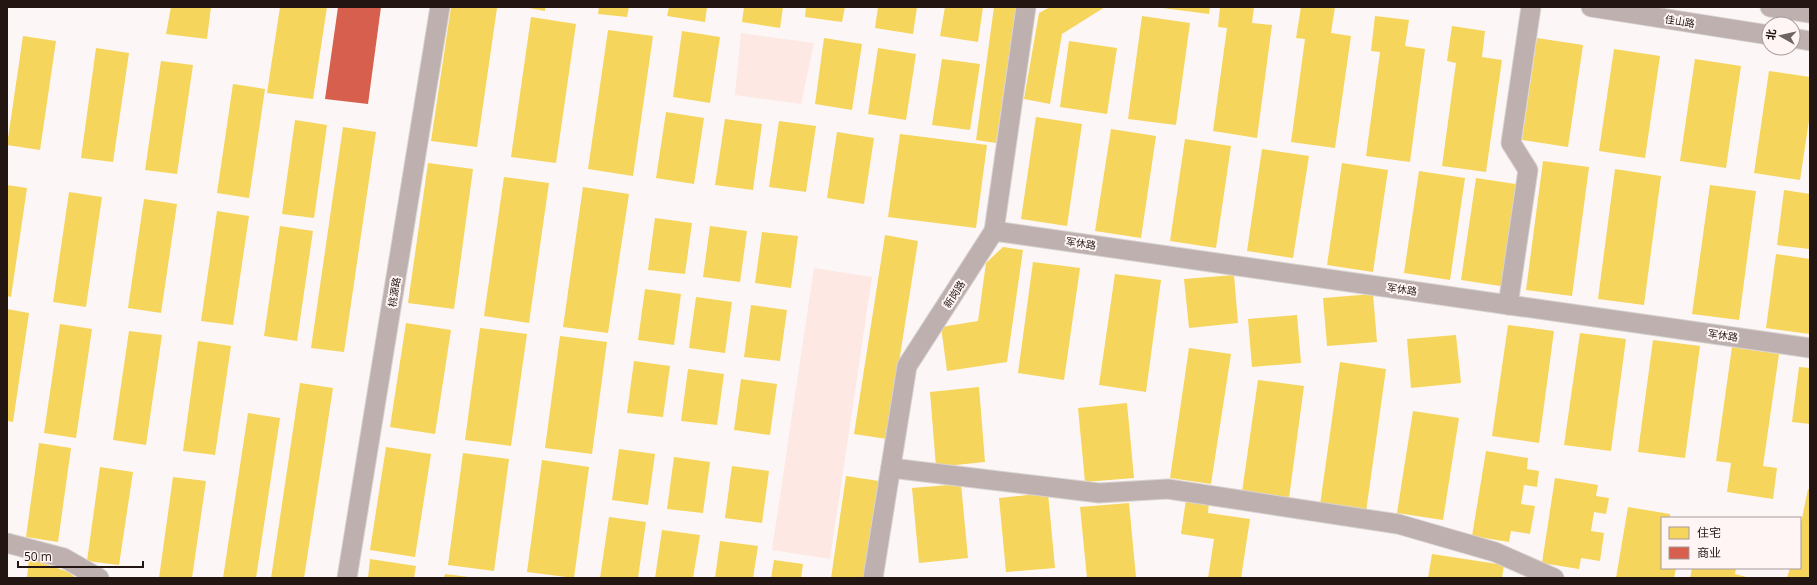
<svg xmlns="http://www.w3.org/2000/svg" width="1817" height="585" font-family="'Open Sans','Noto Sans SC',sans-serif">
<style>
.green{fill:#fde8e3}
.homes{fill:#f6d55c}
.shops{fill:#d6604d}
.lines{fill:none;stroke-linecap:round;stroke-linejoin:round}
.minor-casing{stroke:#d8d4d2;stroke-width:21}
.minor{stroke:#beb0ae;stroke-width:19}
.labels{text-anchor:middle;stroke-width:4;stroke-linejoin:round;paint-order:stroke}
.street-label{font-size:10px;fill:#231512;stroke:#fef5f4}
</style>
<rect width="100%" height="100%" fill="#fcf7f6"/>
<g class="green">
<path d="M741,33l73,10 -13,61 -66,-9z"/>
<path d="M814,268l58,9 -42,282 -58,-9z"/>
</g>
<g class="homes">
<path d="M171,7h40l-4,32 -41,-5z"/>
<path d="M280,7h47l-14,92 -46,-6z"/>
<path d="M451,7l46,1 -20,139 -46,-6z"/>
<path d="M523,7h22v4z"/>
<path d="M599,7h30l-2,10 -29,-3z"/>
<path d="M669,7h38l-2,15 -38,-6z"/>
<path d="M744,7h39l-3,21 -38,-6z"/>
<path d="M806,7h39l-3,15 -37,-5z"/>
<path d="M878,7h39l-4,27 -38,-6z"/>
<path d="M945,7h38l-5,35 -38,-6z"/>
<path d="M994,7h22l-20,136 -20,-3z"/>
<path d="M1050,7h55l-43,27 -12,70 -26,-5 15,-86z"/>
<path d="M1155,7h55l-1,7z"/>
<path d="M1220,7h34l-2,16 20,2 -15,113 -44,-7 14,-103 -9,-1z"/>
<path d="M1301,7h34l-4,26 20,3 -16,112 -44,-6 14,-103 -9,-1z"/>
<path d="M1142,16l48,7 -14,102 -48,-6z"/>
<path d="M1375,16l34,4 -4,26 20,3 -15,113 -44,-6 14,-104 -9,-1z"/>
<path d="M531,17l45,7 -20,139 -45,-6z"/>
<path d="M1452,26l33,5 -3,26 20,3 -16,112 -44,-6 14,-103 -9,-2z"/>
<path d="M608,30l45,6 -20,140 -45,-7z"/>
<path d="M682,31l38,6 -10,66 -37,-6z"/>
<path d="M23,36l33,5 -16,109 -33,-5z"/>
<path d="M824,38l38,6 -10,66 -37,-6z"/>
<path d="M1537,38l46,7 -15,102 -46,-7z"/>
<path d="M1069,41l48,7 -10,66 -47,-7z"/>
<path d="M96,48l33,5 -16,109 -32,-4z"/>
<path d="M878,48l38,6 -10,66 -38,-6z"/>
<path d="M1614,49l46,7 -15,102 -46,-7z"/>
<path d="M942,59l38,5 -10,66 -38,-5z"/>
<path d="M1695,59l46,7 -15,102 -46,-7z"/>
<path d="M161,61l32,4 -16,109 -32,-4z"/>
<path d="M1769,71l41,6v37l-10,66 -46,-7z"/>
<path d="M233,84l32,5 -16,109 -32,-5z"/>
<path d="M666,112l38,6 -10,66 -38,-6z"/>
<path d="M1036,117l46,7 -15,102 -46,-7z"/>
<path d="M725,119l37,5 -9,66 -38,-5z"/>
<path d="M295,120l32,5 -13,93 -32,-4z"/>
<path d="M779,121l37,5 -10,66 -37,-5z"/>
<path d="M343,127l33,5 -32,220 -33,-4z"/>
<path d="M1111,129l45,7 -15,102 -46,-7z"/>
<path d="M837,132l37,6 -10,66 -37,-6z"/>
<path d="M900,134l87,11 -11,83 -88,-11z"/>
<path d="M1185,139l46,7 -15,102 -46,-7z"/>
<path d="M1262,149l47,7 -16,102 -46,-7z"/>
<path d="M1543,161l46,6 -17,129 -46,-6z"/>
<path d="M428,163l45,6 -19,140 -46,-6z"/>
<path d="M1342,163l46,7 -15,102 -46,-7z"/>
<path d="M1615,169l46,7 -17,129 -46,-6z"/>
<path d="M1419,171l46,7 -15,102 -46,-7z"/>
<path d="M504,177l45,6 -20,140 -45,-7z"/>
<path d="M1476,178l46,7 -15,102 -46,-7z"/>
<path d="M7,185l20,3 -16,109 -4,-1z"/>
<path d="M1710,185l46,6 -17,129 -47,-6z"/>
<path d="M583,187l46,7 -21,139 -45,-6z"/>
<path d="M1784,190l26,4 -1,55 -32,-4z"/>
<path d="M69,192l33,5 -16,110 -33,-5z"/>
<path d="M144,199l33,5 -16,109 -33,-5z"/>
<path d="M217,211l32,5 -16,109 -32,-4z"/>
<path d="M655,218l37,5 -7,51 -37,-4z"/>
<path d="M280,226l33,5 -16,110 -33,-5z"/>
<path d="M710,226l37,5 -7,51 -37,-5z"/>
<path d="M762,232l36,4 -7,52 -36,-5z"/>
<path d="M885,235l33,6 -31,198 -33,-5z"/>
<path d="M1003,247l20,3 -16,112 -60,9 -6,-44 37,-6 8,-58z"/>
<path d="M1776,254l34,5v75l-44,-6z"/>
<path d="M1033,262l47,6 -16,112 -46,-7z"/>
<path d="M1115,274l46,6 -15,112 -47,-7z"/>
<path d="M1234,275l4,48 -49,5 -5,-49z"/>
<path d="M645,289l36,5 -7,51 -36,-5z"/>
<path d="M1373,294l4,48 -50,4 -4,-48z"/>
<path d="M696,297l36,5 -7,51 -36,-5z"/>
<path d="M751,305l36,5 -7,51 -36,-4z"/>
<path d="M7,309l22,4 -16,109 -6,-1z"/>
<path d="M1297,315l4,48 -49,4 -4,-48z"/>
<path d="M406,323l45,7 -16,104 -45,-7z"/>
<path d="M60,324l32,5 -16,109 -32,-5z"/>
<path d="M1508,325l46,6 -15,112 -47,-7z"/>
<path d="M480,328l47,6 -16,112 -46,-6z"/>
<path d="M129,331l33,4 -16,110 -33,-5z"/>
<path d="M1580,333l46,6 -15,112 -47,-6z"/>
<path d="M1456,335l5,48 -50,5 -4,-49z"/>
<path d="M560,336l47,6 -15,112 -47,-6z"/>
<path d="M1653,340l47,6 -15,112 -47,-6z"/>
<path d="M198,341l33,5 -16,109 -32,-4z"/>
<path d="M1732,347l47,7 -16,112 14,2 -4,31 -46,-7 4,-29 -15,-2z"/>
<path d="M1189,348l42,6 -20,130 -41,-6z"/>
<path d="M634,361l36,5 -7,51 -36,-4z"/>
<path d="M1340,362l46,7 -20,143 -46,-7z"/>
<path d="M1799,367l11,1v56l-18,-2z"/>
<path d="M688,369l36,5 -7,51 -36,-4z"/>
<path d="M741,379l36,5 -7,51 -36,-5z"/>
<path d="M1258,380l46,6 -15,112 -47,-6z"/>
<path d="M300,383l33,5 -29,190h-33z"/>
<path d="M979,387l6,75 -49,5 -6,-75z"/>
<path d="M1127,403l7,75 -49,4 -7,-74z"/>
<path d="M1413,411l46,7 -16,102 -46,-7z"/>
<path d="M248,413l32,5 -24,160h-33z"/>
<path d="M39,443l32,5 -13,94 -32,-5z"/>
<path d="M386,447l45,7 -16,103 -45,-7z"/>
<path d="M619,449l36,5 -7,51 -36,-5z"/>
<path d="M1486,451l42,7 -1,11 12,2 -2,16 -13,-2 -3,19 14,2 -5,28 -19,-3 -2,11 -37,-6z"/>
<path d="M463,453l46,6 -15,112 -46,-6z"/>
<path d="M674,457l36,5 -7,51 -36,-4z"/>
<path d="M542,460l47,7 -15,111 -47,-6z"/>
<path d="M732,466l37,5 -7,52 -37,-5z"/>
<path d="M100,467l33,5 -14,93 -32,-4z"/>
<path d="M846,476l33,5 -15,97h-33z"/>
<path d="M173,477l33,4 -14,97h-33z"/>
<path d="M1555,478l43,7 -2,11 13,2 -3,16 -12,-2 -3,19 13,2 -4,28 -19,-3 -2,11 -37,-6z"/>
<path d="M961,484l7,74 -49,5 -7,-75z"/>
<path d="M1808,489l2,1v88h-23l3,-10h10v-40z"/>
<path d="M1048,493l7,75 -49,4 -7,-74z"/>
<path d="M1186,499l23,3 -1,11 42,6 -9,59h-33l6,-39 -33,-5z"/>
<path d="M1129,503l7,74 -49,1 -7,-71z"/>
<path d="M1628,507l42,7v4h-8v50h14l-2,10h-58z"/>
<path d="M609,517l37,5 -8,56h-38z"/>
<path d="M662,530l38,5 -7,43h-38z"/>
<path d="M720,541l38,5 -5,32h-38z"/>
<path d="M1432,554l72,11 -2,13h-74z"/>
<path d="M29,558l39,14 8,6h-49z"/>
<path d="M370,559l46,7 -2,12h-46z"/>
<path d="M774,560l29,4 -2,14h-30z"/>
<path d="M1692,568h44l-1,6 15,4h-60z"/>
<path d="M445,574l24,3v1h-25z"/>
</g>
<path class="shops" d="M338,7h43l-13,97 -43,-5z"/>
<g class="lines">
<defs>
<g id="minor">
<path d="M1591,7l178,28"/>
<path d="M1770,7l40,6"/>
<path d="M1793,38l17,3"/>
<path d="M994,231l816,117"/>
<path d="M1508,305l20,-135 -17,-27 20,-136"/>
<path d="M891,468l208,25 69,-4 230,35 97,28 59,26"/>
<path d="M7,543l57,15 35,20"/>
<path d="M347,578l93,-571"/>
<path d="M873,578l34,-212 87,-135 32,-224"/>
</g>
</defs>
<use href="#minor" class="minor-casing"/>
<use href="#minor" class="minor"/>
</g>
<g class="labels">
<g class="street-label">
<text transform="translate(1680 21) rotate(9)" y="4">佳山路</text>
<text transform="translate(1081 243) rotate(8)" y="4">军休路</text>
<text transform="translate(1402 289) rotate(8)" y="4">军休路</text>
<text transform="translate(394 292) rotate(-81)" y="4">桃源路</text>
<text transform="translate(954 294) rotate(-57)" y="4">新岗路</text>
<text transform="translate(1723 335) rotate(8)" y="4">军休路</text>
</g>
</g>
<rect width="1817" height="585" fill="none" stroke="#231512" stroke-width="16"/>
<rect x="1661" y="517" width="140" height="52" fill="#fef5f4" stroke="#a69b9a"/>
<rect x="1669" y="527" width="20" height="12" fill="#f6d55c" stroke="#a69b9a"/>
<text x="1697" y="537" font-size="12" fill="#231512">住宅</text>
<rect x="1669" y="547" width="20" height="12" fill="#d6604d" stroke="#a69b9a"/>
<text x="1697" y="557" font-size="12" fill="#231512">商业</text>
<g transform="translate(1781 36) rotate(278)"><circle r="19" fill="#fef5f4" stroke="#a69b9a"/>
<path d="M0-3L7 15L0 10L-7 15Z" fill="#6f6462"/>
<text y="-6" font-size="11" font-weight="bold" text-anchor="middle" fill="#231512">北</text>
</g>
<path d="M18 561v6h125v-6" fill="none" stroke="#231512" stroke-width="2"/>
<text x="24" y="561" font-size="12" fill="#231512" stroke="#fef5f4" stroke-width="3" paint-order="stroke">50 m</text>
</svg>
